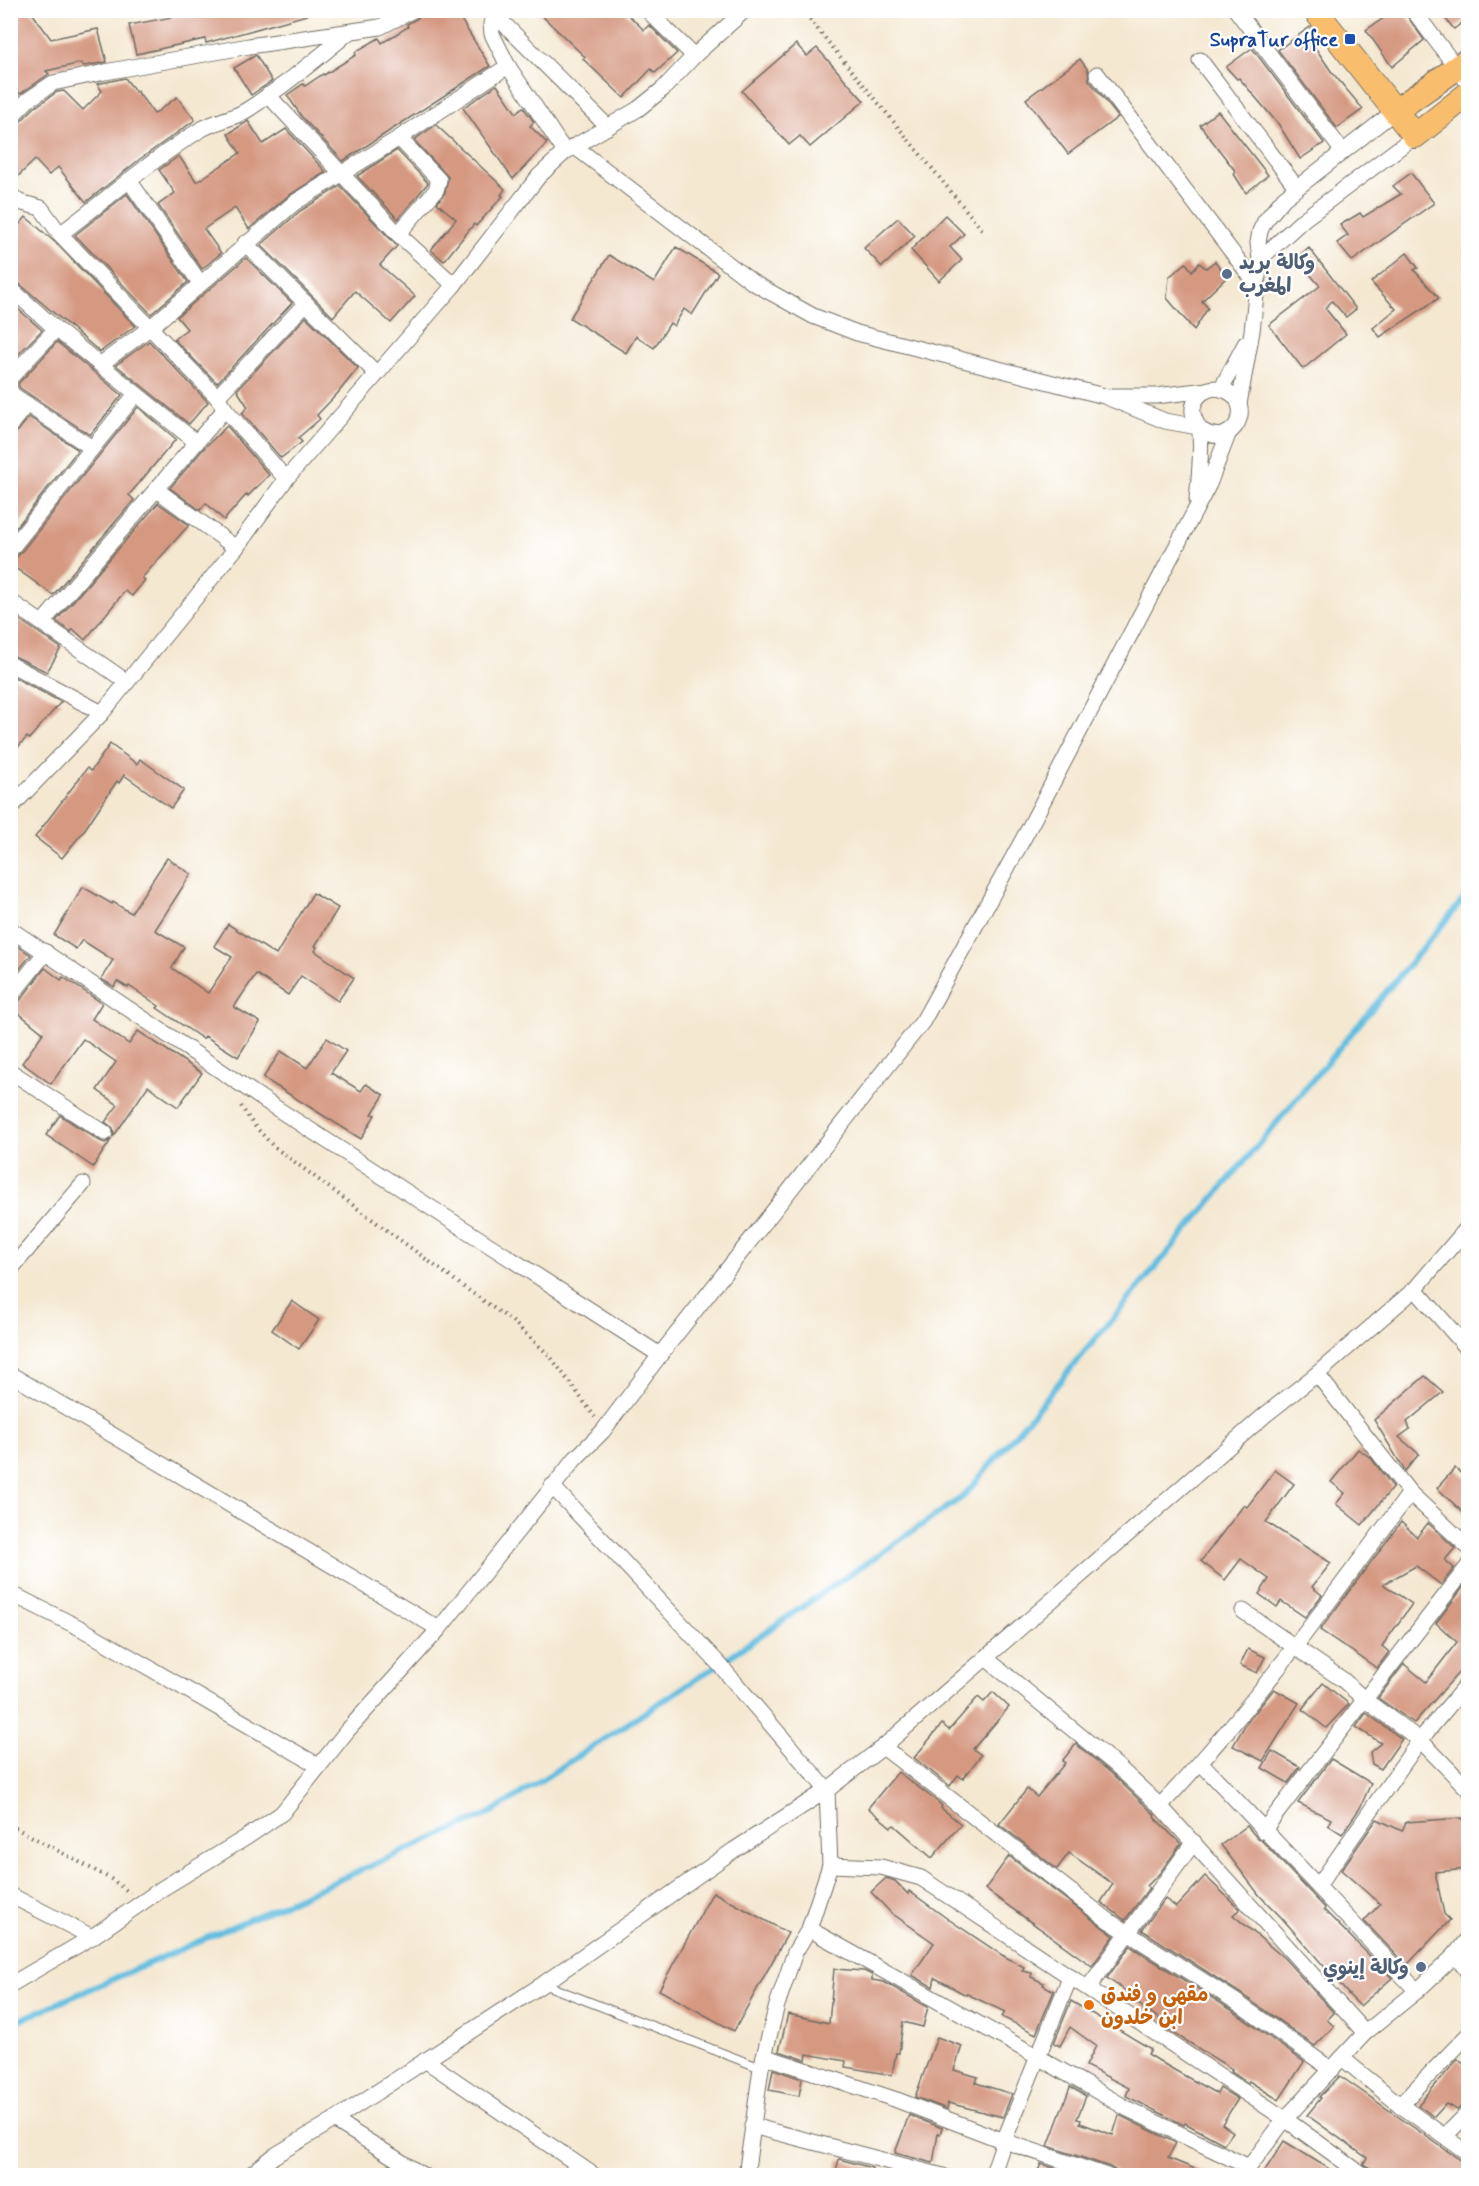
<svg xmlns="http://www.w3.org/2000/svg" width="1479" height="2186" font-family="Mynerve,'Playpen Sans Arabic',sans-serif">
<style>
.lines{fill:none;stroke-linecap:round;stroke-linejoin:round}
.stream{stroke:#62bde0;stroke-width:6}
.building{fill:#d59982}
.service-casing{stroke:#716d65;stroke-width:10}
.minor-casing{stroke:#716d65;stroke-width:17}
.primary-casing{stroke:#716d65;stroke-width:26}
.path{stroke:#716d65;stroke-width:4;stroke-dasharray:1.5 4.5;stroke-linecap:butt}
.service{stroke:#fff;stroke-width:8}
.minor{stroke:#fff;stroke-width:15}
.primary{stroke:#f9be6d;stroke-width:24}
.transit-dot{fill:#1a4fb4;stroke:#fff;stroke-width:2}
.service-dot{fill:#5c6f8a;stroke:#fff;stroke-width:2}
.food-dot{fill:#e8710a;stroke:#fff;stroke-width:2}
.labels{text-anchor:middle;stroke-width:4.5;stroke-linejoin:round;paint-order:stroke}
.transit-label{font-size:20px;font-weight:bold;fill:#164399;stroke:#fff;text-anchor:end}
.service-label{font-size:20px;font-weight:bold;fill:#4e5e75;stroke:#fff;text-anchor:start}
.food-label{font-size:20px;font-weight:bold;fill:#c56008;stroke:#fff;text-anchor:start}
</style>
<rect width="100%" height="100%" fill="#fff"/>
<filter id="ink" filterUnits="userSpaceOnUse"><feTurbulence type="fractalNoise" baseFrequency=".0167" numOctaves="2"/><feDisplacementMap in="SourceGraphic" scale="12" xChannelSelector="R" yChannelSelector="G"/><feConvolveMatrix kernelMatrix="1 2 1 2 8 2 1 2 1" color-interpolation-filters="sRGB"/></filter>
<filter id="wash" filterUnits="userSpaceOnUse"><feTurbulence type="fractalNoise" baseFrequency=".008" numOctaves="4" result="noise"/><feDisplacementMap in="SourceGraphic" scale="24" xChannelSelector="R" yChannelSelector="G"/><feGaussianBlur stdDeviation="1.35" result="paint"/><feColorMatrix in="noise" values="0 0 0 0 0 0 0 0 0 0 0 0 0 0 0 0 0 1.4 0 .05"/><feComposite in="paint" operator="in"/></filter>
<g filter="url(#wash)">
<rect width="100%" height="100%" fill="#f4e8d1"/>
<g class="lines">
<path class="stream" d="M10,2026l12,-7 469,-206 228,-149 245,-168 504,-602"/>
</g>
<g id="blocks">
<g class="building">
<path d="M19,10h11l21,29 47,-10 9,33 -23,4 -3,-3 -35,8 3,3 -29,20 -10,-14v-60z"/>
<path d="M210,10h97v5l-101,28 -1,-4 -69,15 -7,-29 59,-11 1,3z"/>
<path d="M423,10h32l35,56 -147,95 -41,-44 -15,-22 16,-11 2,2 18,-12 1,1 32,-20 -1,-3 24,-14 3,5 26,-16 -1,-3 11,-6z"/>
<path d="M536,10h87l21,20 5,-5 28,28 -22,20 -4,-4 -27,29 -41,-39 2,-2z"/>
<path d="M1396,10h7l21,30 -32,27 -26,-37z"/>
<path d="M1438,10h30v8l-14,11z"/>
<path d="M1310,27l9,11 -7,5 19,28 32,38 -26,19 -59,-78z"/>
<path d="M796,44l11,12 10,-8 47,53 -54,46 -10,-11 -11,9 -47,-54z"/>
<path d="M1252,48l72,95 -24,16 -21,-34 -40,-47 -2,1 -11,-12z"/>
<path d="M256,55l16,26 -21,14 -17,-27z"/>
<path d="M1080,59l8,11 1,10 29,37 -50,37 -42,-55z"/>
<path d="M125,78l11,14 1,-1 17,23 23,-17 18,23 -55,39 -54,43 -28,-35 -9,8 -14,-15 -25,24v-52l24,-24 23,-16 7,-1 19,19 19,-19 -5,-7z"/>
<path d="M497,85l19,28 7,-6 11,15 -4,4 17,17 -34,36 -50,-71z"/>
<path d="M1218,111l50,64 -22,18 -12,-19 2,-2 -36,-47z"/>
<path d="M248,121l15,23 23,-15 40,43 -38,24 -39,33 -14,-21 -31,21 17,24 -19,16 -44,-64 17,-12 -16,-23 20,-14 17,25h2l42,-28 -12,-19z"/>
<path d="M436,125l69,64 -4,6 2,1 -27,30 -2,-2 -30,37 -13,-11 25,-31 -19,-16 8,-10 3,-16 -34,-37z"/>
<path d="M397,150l31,33 -30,36 -41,-43z"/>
<path d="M1411,173l23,30 -82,58 -15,-18 11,-8 -8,-10 20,-12 3,4 38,-23 -8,-8z"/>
<path d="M340,186l57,60 -17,19 35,31 -24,27 -36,-32 -22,26 -72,-72 39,-34z"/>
<path d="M127,194l61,88 -37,32 -76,-79z"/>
<path d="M945,215l19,19 -14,13 12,13 -23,21 -28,-31z"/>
<path d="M26,217l31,27 78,82 -35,26 -84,-71 -6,-3v-49l8,-7 2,2z"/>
<path d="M898,218l17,18 -33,31 -18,-19z"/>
<path d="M676,247l42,26 -26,42 -8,-6 -10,17 -4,-3 -16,25 -18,-12 -10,17 -56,-35 39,-63 45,28z"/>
<path d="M1309,248l47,61 -10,8 -14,-16 -7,7 21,26 -43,35 -34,-44 51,-39 -24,-28z"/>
<path d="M1407,253l11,15 -4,2 25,28 -59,39 -7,-9 23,-19 -25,-27z"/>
<path d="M246,258l46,45 -75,80 -43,-44 13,-10 -10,-12z"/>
<path d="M1215,261l12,16 -25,24 6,7 -14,22 -27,-32 2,-21 17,-14 6,8 7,-8 7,5z"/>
<path d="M10,302l32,28 -32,33z"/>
<path d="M306,317l52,51 -20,25 -21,22 3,4 -22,19 4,4 -21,16 -39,-45 6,-6 -11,-17z"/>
<path d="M149,341l59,61 -19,22 -73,-59z"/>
<path d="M57,342l65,53 -32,40 -70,-47 -2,-4z"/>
<path d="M138,407l38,32 -47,56 5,5 -81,95 -43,-31v-2l8,-6z"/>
<path d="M29,417l49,33 -63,79 -5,-3v-92l8,-3z"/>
<path d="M227,426l42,49 -21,21 -1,-2 -23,26 -18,-17 -6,7 -30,-22 35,-41z"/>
<path d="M158,503l31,22 -47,53 3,2 -13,16 -7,-5 -40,49 -12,-11 -2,3 -15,-11z"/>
<path d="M10,613l51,35 -14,24 -37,-18z"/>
<path d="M10,675l51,27 -32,37 -2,-2 -17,19z"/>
<path d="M110,744l27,20 3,-5 44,31 -13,18 -47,-33 -5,8 -2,-2 -34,51 -21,26 -27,-21 52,-69 4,3z"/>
<path d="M167,858l24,16 -36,56 29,17 -12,21 36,25 24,-36 -18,-11 14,-22 48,31 37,-62 25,15 -23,38 2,1 -2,4 39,27 -16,23 -37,-25 -13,19 -32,-21 -22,33 26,15 -22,35 -33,-21 -2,3 -46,-31 2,-2 -30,-20 -1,2 -11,-7 -3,6 -13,-8 12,-19 -31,-20 -6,9 -22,-14 29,-48 29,17 1,-2 18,11z"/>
<path d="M10,941l21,14 -21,26z"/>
<path d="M45,968l16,12 2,-3 39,26 -10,16 37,25 9,-13 64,42 -24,34 -30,-21 -34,50 -1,-8 -8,-6 13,-17 -21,-15 19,-28 -33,-23 -32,45 -29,-21 21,-30 -33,-27 8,-3z"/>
<path d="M327,1038l19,13 -15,22 30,18 5,-7 18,11 -12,19 3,1 -14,24 -98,-61 18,-27 26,17z"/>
<path d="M60,1115l40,26 5,2 6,-3 -18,27 -47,-32z"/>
<path d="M292,1301l27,19 -20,29 -27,-19z"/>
<path d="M1425,1376l18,16 -36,30 3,7 -11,8 20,17 -14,17 -31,-51z"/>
<path d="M1358,1449l13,9 22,29 -31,38 -26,-21 9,-11 -14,-11z"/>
<path d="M1455,1468l13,12v37l-31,-29z"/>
<path d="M1275,1470l19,14 -28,38 65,41 -19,24 10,8 -17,22 -24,-16 -4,6 -18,-13 10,-15 -28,-20 -16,21 -24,-19 43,-56 3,2z"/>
<path d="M1401,1522l16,15 11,-14 27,25 -10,12 9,8 -13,17 -25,-19 -33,18 29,20 -30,42 7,6 -12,16 -57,-38z"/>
<path d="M1468,1581v81l-54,61 -36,-25 26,-34 22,18 31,-40 -21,-19z"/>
<path d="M1248,1649l17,8 -8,16 -17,-8z"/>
<path d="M1323,1683l26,21 -23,24 -24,-19z"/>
<path d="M1274,1689l25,14 -36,58 -30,-15 12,-21z"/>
<path d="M993,1692l16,15 -36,42 8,6 -18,24 -5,-4 -8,11 -36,-28 28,-34 7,6 29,-33 6,5z"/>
<path d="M1366,1713l36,26 -21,30 -9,-5 -2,-12 11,-9 -25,-16z"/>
<path d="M1076,1744l34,28 43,41 2,2 -1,2 27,27 -22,30 -12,12 2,2 -24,32 -24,-18 12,-18 -44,-31 -12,16 -58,-45 28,-35 10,8 28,-34 -3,-2z"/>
<path d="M1272,1751l28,16 -12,16 -26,-15z"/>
<path d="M1331,1759l40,24 -11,25 -18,26 -14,-9 3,-6 -33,-16z"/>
<path d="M898,1772l40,30 4,4 -1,2 20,16 -29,34 -38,-33 -3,2 -23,-19z"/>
<path d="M1462,1818l6,6v45l-33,3 9,42 6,6 -42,44h-3l-41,-43 16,-17 -39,-34 36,-51 25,12 4,-9z"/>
<path d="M1247,1826l10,12 4,2 64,68 -1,2 68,68 -32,28 -10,-10 -69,-79 -21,-21 -39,-51z"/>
<path d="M1009,1856l105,80 -22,30 -107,-77z"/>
<path d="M1205,1876l35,33 -7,6 51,43 50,55 -7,7 7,6 -19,20 -75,-53 -98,-63 23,-31 11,8z"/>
<path d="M886,1878l9,3 13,13 1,-3 36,26 57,38 22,12 -2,4 10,2 -1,4 13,6 -1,2 11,6 -18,43 -34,-17 3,-5 -38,-18 -1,1 -31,-17 -2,9 -21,-12 22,-32 -44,-31 -19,-20z"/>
<path d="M713,1892l75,41 -54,98 -75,-41z"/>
<path d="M1130,1946l100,63 74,53 -25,38 -30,-19 -1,2 -17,-11 1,-3 -65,-40 2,-4 -37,-25 2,-3 -27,-19z"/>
<path d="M834,1969l30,2 8,4v5l12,2 44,25 -5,20 -20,-5 -4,31h-3l-4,22 -47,-8 1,-6 -39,-7 -1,6 -27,-9 9,-37 41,9z"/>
<path d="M1071,2001l80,48 -3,5 21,13 48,27 3,-6 18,11 -16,25 11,8 -9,12 -39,-21 -1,2 -58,-29 3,-8 -43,-22 10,-20 -26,-19 -10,19 -6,-3z"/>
<path d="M937,2037l25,9 -8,24 24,7 -2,6 36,11 -9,23 -55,-14 -1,6 -32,-12z"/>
<path d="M1458,2059l10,9v36l-6,2 -5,4 -11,-6 -12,13 -16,-12z"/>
<path d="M773,2069l29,10 -3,17 -30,-6z"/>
<path d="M1340,2076l122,85 6,2v12h-94l-4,-7 -7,-4 4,-6 -60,-43 14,-17 -2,-1z"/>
<path d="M1070,2087l16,9 -9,23 4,1 -1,3 33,12 6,-20 57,28 -8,15 42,17h-93l-2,-5 -5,-3 -62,-21z"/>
<path d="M909,2115l33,13 -2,6 -2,-1 -5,30 -38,-10z"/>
<path d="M1284,2141l55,34h-77z"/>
<path d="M839,2159l33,9 -1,7h-36z"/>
<path d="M1041,2164l34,11h-39z"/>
</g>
</g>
</g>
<g filter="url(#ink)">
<use href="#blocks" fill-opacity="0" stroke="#716d65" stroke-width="1.5"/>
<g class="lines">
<defs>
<path id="service" d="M543,1984l218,84"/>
<g id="minor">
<path d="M490,10l118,117"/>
<path d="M647,10l47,46"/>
<path d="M1236,10l107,142"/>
<path d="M1413,10l55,73"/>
<path d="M494,14l-3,10 1,10 16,32 57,86"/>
<path d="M1200,60l97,128"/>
<path d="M1097,74l160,211"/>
<path d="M268,95l130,139 56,51"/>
<path d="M10,118l18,-18 25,-17 52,-11 144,-26 131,-19 33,-17"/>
<path d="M574,146l178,136 61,34 44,17 247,63 61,25 33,6"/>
<path d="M129,180l71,103"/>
<path d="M10,194l9,8 22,6 19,26 157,163 8,12 61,70"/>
<path d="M60,234c46,-34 91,-74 140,-104 15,-9 33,-11 47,-20 36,-23 69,-50 102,-78"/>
<path d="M398,234l38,-44 3,-10 -40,-42"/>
<path d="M245,243l132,131"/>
<path d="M1260,259l44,-40 111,-83"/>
<path d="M10,288l46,41 140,113"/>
<path d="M101,364l50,-37 143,-124 105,-65 109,-72"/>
<path d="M10,378l46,-49"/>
<path d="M1221,389l24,-45"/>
<path d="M10,390l3,5 79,53"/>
<path d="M1113,396h43l51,-6"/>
<path d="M217,397l89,-94"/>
<path d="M1239,404l13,-73 8,-72 -2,-16 2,-12 5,-10 19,-23 111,-87"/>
<path d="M10,425l17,-21"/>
<path d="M157,490l79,58"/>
<path d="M1197,499c2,-21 5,-44 3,-65 0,-9 -9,-15 -7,-26 1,-6 4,-11 9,-15 7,-5 15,-6 22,-3 33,11 11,62 -23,40"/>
<path d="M10,550l126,-156"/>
<path d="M10,601l117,81"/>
<path d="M42,623l183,-214"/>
<path d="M10,664l92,49"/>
<path d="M10,808l92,-95 134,-165 50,-69 168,-194 85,-109 26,-24 73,-43 25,-20 31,-33 51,-46"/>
<path d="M10,929l263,177 387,249"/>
<path d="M10,997l36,-45"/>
<path d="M10,1071l95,62"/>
<path d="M10,1270l73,-86"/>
<path d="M1415,1289l53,60"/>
<path d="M10,1374l429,255"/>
<path d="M1317,1374l93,119 58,54"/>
<path d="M552,1486l167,178 108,126 3,75 -21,64 -14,23 -18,53 -16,63 -15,108"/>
<path d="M10,1593l72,36 237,137"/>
<path d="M1243,1611l100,69 22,20 55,40 48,49"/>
<path d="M987,1659l129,106 44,41 205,227"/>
<path d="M883,1747l226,174 126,80 97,69"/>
<path d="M1201,1763l216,228"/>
<path d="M1160,1806c92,-96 170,-206 250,-313"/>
<path d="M1263,1831l205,-265"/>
<path d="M830,1865l51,2 40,11 364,241 79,57"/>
<path d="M1318,1886l102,-146 48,-57"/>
<path d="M10,1895l82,42"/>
<path d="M809,1929l229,128 90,52 121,58"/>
<path d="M1455,1955l13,17"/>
<path d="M10,1985l82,-48 71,-49 84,-51 35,-24 65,-82 92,-102 136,-170 28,-28 57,-76 263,-334 105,-191 181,-346 20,-52"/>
<path d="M1088,1988l106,-146"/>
<path d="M764,2056l133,44 107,41 103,35"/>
<path d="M1342,2058l58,47 68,48"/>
<path d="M425,2060l170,116"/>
<path d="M1400,2105l68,-70"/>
<path d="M334,2120l90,56"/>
<path d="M752,2126l191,50"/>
<path d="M1445,2136l23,-23"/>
<path d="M1244,2174l41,-55 80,-86 52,-42 38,-36 13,-17"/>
<path d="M249,2176l25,-20 60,-36 209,-136 191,-134 93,-60 56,-43 382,-332 52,-41 98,-85 53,-62"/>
<path d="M992,2176l12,-35 66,-164"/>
</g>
<g id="primary">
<path d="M1315,10l100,126 53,-42"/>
<path d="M1395,111l73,-51"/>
</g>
</defs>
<use href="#service" class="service-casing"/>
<use href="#minor" class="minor-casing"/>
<use href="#primary" class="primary-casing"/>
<g class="path">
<path d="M802,10l182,222"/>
<path d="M241,1106l12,18 20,22 188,139 51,36 38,35 45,61"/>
<path d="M10,1825l101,54 19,14"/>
</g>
<use href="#service" class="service"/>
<use href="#minor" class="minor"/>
<use href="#primary" class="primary"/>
</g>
</g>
<rect class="transit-dot" x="1344" y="33" width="12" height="12" rx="3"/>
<g class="service-dot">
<circle cx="1227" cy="274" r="6"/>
<circle cx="1421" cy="1967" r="6"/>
</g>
<circle class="food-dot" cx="1089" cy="2005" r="6"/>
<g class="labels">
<g class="transit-label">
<text x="1338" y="46">SupraTur office</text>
</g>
<g class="service-label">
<text x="1239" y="269">وكالة بريد<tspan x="1239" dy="23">المغرب</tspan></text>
<text x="1409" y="1974" text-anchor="end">وكالة إينوي</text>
</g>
<g class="food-label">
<text x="1101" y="2001">مقهى و فندق<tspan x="1101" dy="23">ابن خلدون</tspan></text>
</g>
</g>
<rect width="1479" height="2186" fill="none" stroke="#fff" stroke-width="36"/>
</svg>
